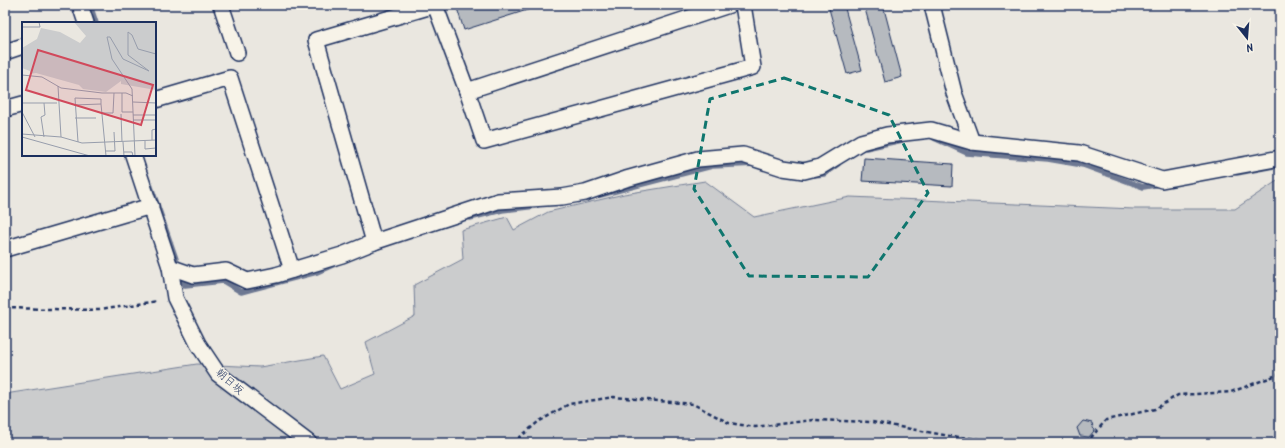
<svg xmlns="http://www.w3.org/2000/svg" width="1285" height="448" font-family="Kalam,'Klee One',sans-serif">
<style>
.green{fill:#cbcccd;stroke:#737e96}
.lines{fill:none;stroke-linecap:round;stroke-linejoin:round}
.stream{stroke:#6d7892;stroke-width:5.5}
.building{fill:#b6babf;stroke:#1b2f5e}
.street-casing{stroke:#1b2f5e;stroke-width:18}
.path{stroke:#1b2f5e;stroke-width:2.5;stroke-dasharray:4 3;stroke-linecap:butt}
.street{stroke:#f7f3e8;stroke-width:15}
.marked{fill:none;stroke:#0f766e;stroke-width:3;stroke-dasharray:8 5;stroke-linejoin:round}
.labels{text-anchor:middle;stroke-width:3;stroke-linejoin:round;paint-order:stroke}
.street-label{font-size:11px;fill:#1b2f5e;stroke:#f7f3e8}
.inset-road{fill:none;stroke:#979dac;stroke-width:1}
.view{fill:#d1495b;fill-opacity:0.15;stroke:#d1495b;stroke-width:2}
.inset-edge{fill:none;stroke:#1b2f5e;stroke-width:2}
</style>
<rect width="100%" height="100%" fill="#eae7e0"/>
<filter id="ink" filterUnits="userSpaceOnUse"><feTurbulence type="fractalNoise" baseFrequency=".025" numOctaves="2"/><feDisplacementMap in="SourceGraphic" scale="8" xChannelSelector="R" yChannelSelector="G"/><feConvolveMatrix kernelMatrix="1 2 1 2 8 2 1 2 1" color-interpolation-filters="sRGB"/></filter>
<g filter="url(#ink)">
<path class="green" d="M1280,179v264h-1275v-49l192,-30 63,3 63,-11 17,33 35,-15 -9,-32 49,-26 -1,-31 49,-26 -2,-29 46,-13 7,13 34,-18 76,-18 81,-13 49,36 96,-20 284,12h101z"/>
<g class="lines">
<g class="stream">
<path d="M90,5l6,18"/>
<path d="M934,138l33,15 81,6 35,6 60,22 18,-3"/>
<path d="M866,148l36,-8"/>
<path d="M1237,173l43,-8"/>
<path d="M814,175l10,-1 14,-10"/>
<path d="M150,184l35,101 38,-4 18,11 76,-20 18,-8"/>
<path d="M600,195l112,-29 44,-2"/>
<path d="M470,218l32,-8 34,-4"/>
</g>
</g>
<g class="building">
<path d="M456,5h87l-79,25z"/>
<path d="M828,5h16l18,65 -15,4z"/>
<path d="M864,5h19l19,72 -17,5z"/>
<path d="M864,158l89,6 -1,22 -90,-5z"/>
<path d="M1083,421l9,2 2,8 -5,6 -9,-1 -3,-8z"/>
</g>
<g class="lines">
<defs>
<g id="street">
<path d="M80,5l6,18"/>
<path d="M221,5l16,48"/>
<path d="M435,5l32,86 262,-86"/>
<path d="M932,5l22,88 18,49"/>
<path d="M5,52l18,-6"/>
<path d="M467,91l17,50 269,-74 -10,-62"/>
<path d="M155,100l75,-22 62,192"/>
<path d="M5,109l18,-5"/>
<path d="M133,155l37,112 5,31 23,46 20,30 91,69"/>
<path d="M374,242l-58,-202 119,-35"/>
<path d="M5,249l146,-43"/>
<path d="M170,267l23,8 33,-4 21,10 29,-6 66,-20 32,-13 124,-41 64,-4 23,-4 41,-14 72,-20 45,-4 40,13 21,3 16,-4 41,-25 26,-7 44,-5 41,12 107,11 83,27 118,-22"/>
</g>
</defs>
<use href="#street" class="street-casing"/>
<g class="path">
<path d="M5,308l94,2 59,-9"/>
<path d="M513,443l25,-21 31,-18 45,-7 79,7 36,19 26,4 58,-7 59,2 78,14 65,7"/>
<path d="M1071,443l18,-3 17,-20 49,-11 23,-14 53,-3 49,-18"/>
</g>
<use href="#street" class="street"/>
</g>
</g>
<path class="marked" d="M784,78l105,37 39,78 -60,84 -119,-1 -55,-87 16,-90z"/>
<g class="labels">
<g class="street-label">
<text transform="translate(230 381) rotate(41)" y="4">朝日坂</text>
</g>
</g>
<g transform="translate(22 22)">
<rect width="134" height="134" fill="#eae7e0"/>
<path d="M52,0h82v68l-35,-6v-3l-15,11 -23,-3 -4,-4 -43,-12 -6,1v-3l-8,-3v-20l15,-9 4,-11 19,4 20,11 6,-7z" fill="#cbcccd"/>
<path class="inset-road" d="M0,5h18l-1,-5M0,53l20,2 19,11 41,5h24l7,3M36,64l3,51M100,71v19h11M111,80l23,1M0,81h35M52,83l27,-1 5,52M0,90l13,25M80,91h11l1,-20M99,92l1,28M111,93h23M53,96h21M111,98h23M0,112l39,3 21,6 74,-3M0,115l68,19M22,115l-3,-20 4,-2 -1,-12M130,118v-10l4,-1M123,119v8l11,-1M56,120l-3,-44 26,1v5M101,120l1,14M84,129h9l-1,-19M102,130h8l1,4M113,134l-3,-67 -20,-30 -5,-22h3l13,22 26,12 -21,-16v-23l4,3 6,14 18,5"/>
<path class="view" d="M16,28l115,35 -12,40 -115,-35z"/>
<rect width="134" height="134" class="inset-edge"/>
</g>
<rect width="1285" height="448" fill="none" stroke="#f7f3e8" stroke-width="20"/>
<rect x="10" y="10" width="1265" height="428" fill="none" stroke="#1b2f5e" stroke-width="1.5" filter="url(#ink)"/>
<g transform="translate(1247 38) rotate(163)" stroke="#f7f3e8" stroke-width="3" paint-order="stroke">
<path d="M0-3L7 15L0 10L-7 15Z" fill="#1b2f5e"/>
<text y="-6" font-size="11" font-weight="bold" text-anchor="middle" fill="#1b2f5e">N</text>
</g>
</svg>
